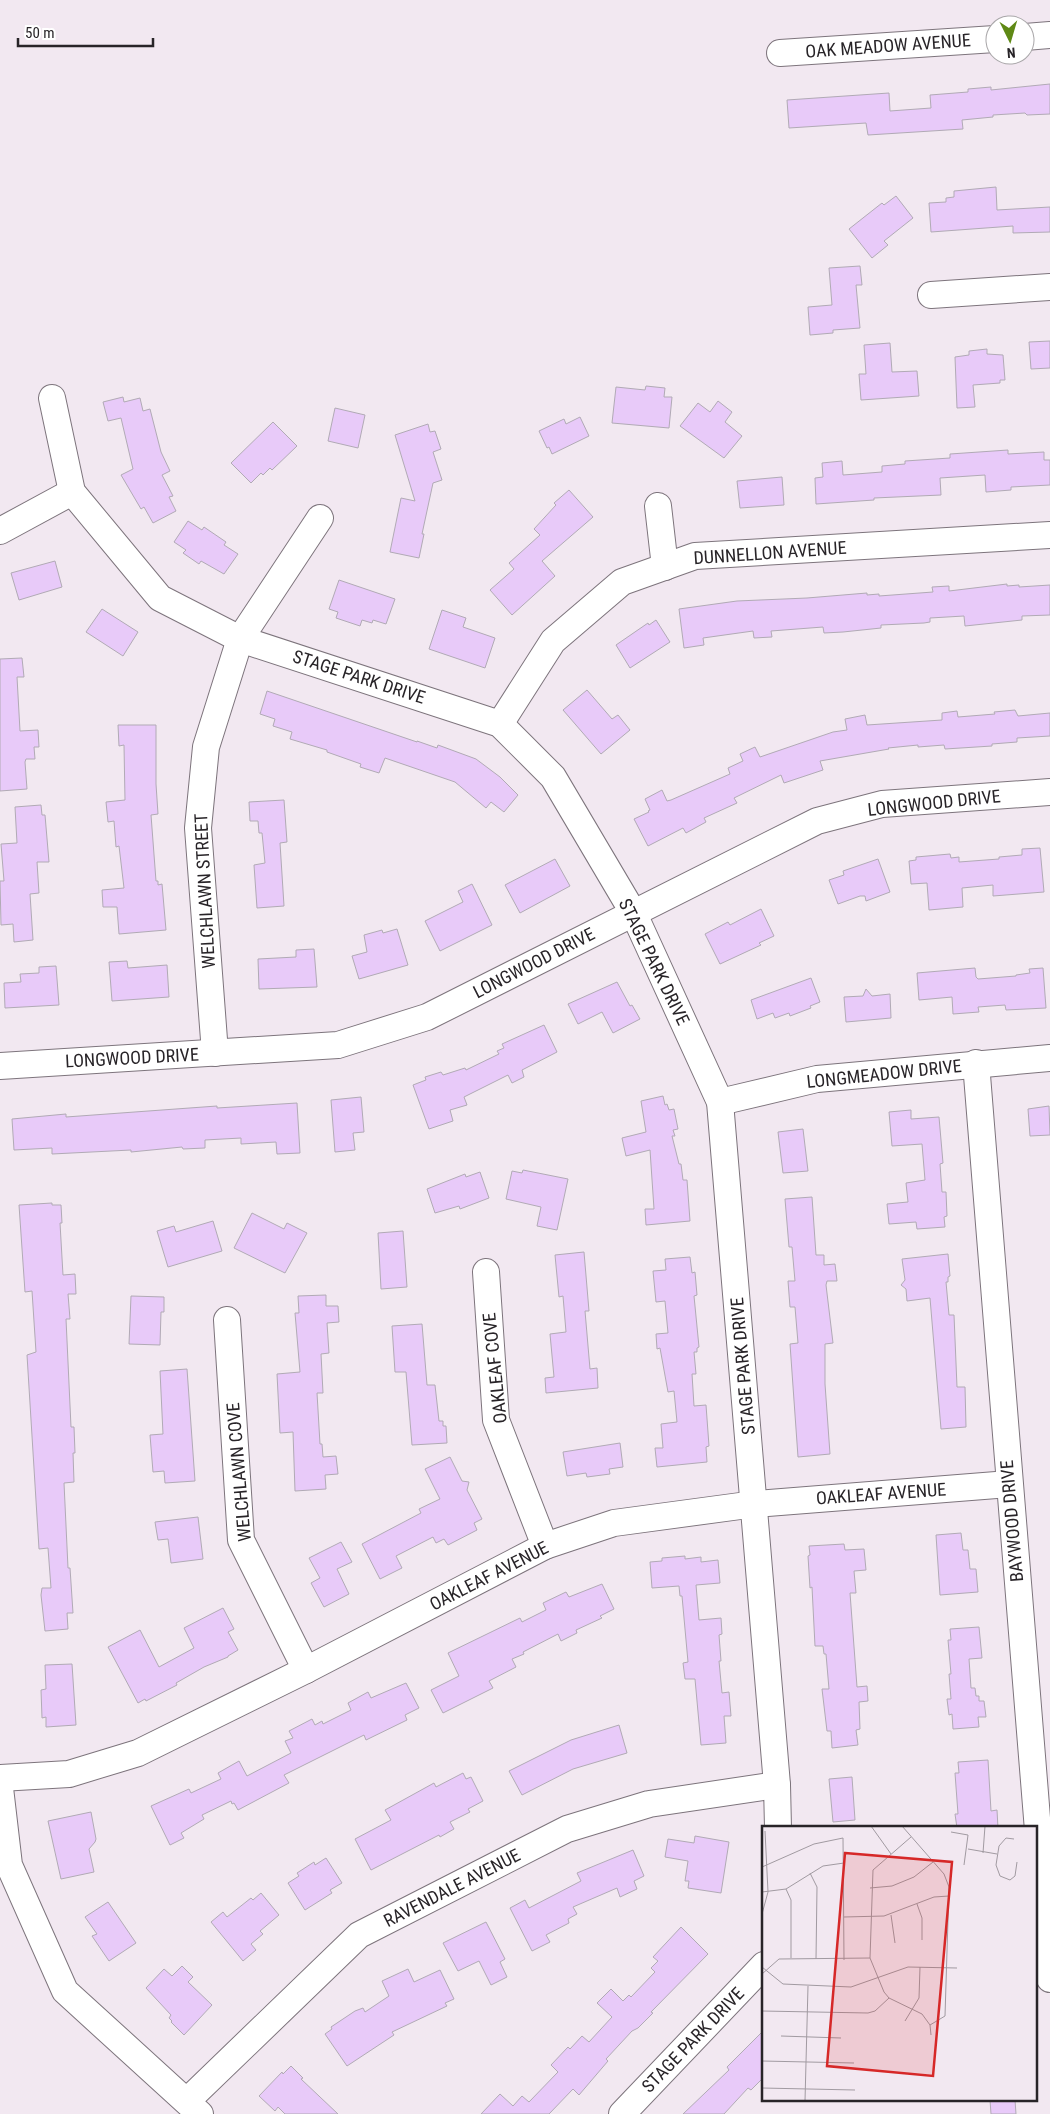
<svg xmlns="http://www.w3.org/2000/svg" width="1050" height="2114" font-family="'Roboto Condensed',sans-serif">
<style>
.building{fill:#e8caf9;stroke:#b1aab5}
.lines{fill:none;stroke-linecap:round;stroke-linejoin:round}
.minor-casing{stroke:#7d747c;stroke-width:28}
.minor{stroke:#fff;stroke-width:26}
.labels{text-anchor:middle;stroke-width:4.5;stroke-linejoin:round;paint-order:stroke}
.street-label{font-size:18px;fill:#282428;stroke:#fff}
.inset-road{fill:none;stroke:#a19aa1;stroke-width:1}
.view{fill:#d62828;fill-opacity:0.15;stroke:#d62828;stroke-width:2.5}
.inset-edge{fill:none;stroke:#282428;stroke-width:2.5}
</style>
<rect width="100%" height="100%" fill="#f2e8f1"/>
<g class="building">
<path d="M1050,84v30l-23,1 -2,-2 -32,2v2l-31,3 1,9 -95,6 -2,-12 -77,5 -2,-28 102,-7 1,18 41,-3 -1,-13 38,-3v-3l23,-2v3z"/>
<path d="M996,187l1,23 53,-3v25l-37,1v-7l-82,6 -2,-29 17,-1v-4l8,-1v-6z"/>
<path d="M896,196l17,22 -29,23 4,4 -16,13 -23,-29 33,-26 2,2z"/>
<path d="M860,266l2,19h-6l4,43 -27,2v3l-23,2 -2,-28 24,-2 -3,-37z"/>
<path d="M1050,341v27l-19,1 -2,-27z"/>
<path d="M890,343l2,29 25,-1 2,25 -58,4 -2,-26h7l-2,-29z"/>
<path d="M987,349v5l16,1 2,25h-5v3l-27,2 2,22 -18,1 -2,-51 14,-2v-4z"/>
<path d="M646,386l19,2 -1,9h8l-3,31 -57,-5 4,-36 29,3z"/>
<path d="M123,397l1,5 16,-4 3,13 7,-2 11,43 9,19 -8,4 11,21 -4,1 7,14 -23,12 -9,-16 -3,2 -20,-34 12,-6 -12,-51 -13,3 -5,-19z"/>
<path d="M718,401l14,11 -7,10 17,14 -18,22 -44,-32 18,-23 12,9z"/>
<path d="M335,408l30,7 -7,33 -30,-7z"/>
<path d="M580,417l9,19 -37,18 -3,-7 -2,1 -8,-17 25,-12 2,5z"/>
<path d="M273,422l24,24 -25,24 -2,-2 -7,7 -2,-2 -10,10 -20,-20z"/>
<path d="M428,424l2,8 5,-1 6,18 -8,3 9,28 -9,3 -11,51h2l-5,24 -29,-6 11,-54 14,3 -20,-66z"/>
<path d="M1008,450v4l36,-2v8h6v25l-39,2v3l-25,2 -1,-17 -45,3 1,17 -67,3v2l-58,4 -1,-26 8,-1 -1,-14 20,-2 1,14 39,-3v-6l23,-2v-3l45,-3v-4z"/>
<path d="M782,477l2,28 -44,3 -3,-27z"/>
<path d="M569,490l24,27 -51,44 13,15 -43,39 -22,-25 24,-21 -5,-6 31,-28 -6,-6 22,-24 -2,-2z"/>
<path d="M188,521l14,9 2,-3 22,15 -2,3 14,9 -14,20 -23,-13 -2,3 -16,-11 3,-3 -12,-8z"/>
<path d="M55,561l7,26 -43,13 -8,-27z"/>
<path d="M339,580l56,19 -9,25 -13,-4 -1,3 -10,-3 -2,6 -24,-8 2,-6 -9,-3z"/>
<path d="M1007,584v2l12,-1v2l31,-2v30l-28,1v4l-57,6 -1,-10 -34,2v4l-6,1 -43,2v3l-38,4 -19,1 -1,-6 -52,4 1,6 -18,1 -1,-7 -50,7 1,7 -20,3 -5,-39 58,-8 70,-3 60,-5v2l12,-1v2l54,-4 -1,-5 17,-1v5z"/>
<path d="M102,609l36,23 -15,24 -37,-24z"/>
<path d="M442,610l24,8 -3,9 32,11 -10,30 -56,-19z"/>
<path d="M656,620l14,22 -40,26 -14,-23 32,-22 1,2z"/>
<path d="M22,658l2,19h-7l3,54 18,-1 1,17h-5l1,12h-9l-1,3 2,27 -27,2v-132z"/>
<path d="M587,690l25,29 6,-4 12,15 -29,24 -38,-44z"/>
<path d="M267,691l150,51v-1l20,7 1,-3 38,14 24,18 18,18 -14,17 -13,-10 -5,6 -31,-26 -70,-24 -6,15 -19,-6 1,-3 -34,-12v-2l-37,-11 2,-7 -19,-6 2,-7 -15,-5z"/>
<path d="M1015,710l3,6 32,-3v23l-33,2v4l-25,2v2l-47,3 -1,-4 -26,2v-2l-30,3 1,1 -69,12 3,9 -39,13 -3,-8 -47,23 3,5 -33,15 2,4 -20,11 -3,-5 -35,18 -14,-27 15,-7 -1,-1 2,-1 -5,-11 17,-9 5,11 4,-1 59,-26 -2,-6 15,-7 -3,-7 15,-7 5,10 73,-25 14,-2 -2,-11 20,-4 2,10 75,-5v-7l15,-2 1,6 37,-3 -1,-2z"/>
<path d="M118,725h38v59l2,30 -7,1 5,66h2v4l4,-1 4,46 -47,4 -2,-27h-14l-1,-17 22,-2 -5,-42 -3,1 -2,-26 -6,1 -2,-20 19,-2 -1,-55 -5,1z"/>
<path d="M284,800l3,42 -7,1 4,63 -27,2 -3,-43 11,-2 -3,-30h-3l-1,-12h-8l-1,-19z"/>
<path d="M41,805l1,10h3l4,47h-12l2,31 -9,1 3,46 -19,2 -1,-18 -12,1 -1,-44h4l-3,-37 16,-1 -2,-36z"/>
<path d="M1040,848l4,44 -51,4v-11l-31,3 1,19 -34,3 -2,-27 -16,1 -2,-23 7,-1v-3l34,-3 1,4 8,-1v5l40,-3v-2l23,-2v-6z"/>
<path d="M555,859l15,27 -50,27 -15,-28z"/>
<path d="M878,859l12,33 -24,9 -1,-5h-5l-22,8 -9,-24 15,-5 -1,-4z"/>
<path d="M472,884l20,41 -52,26 -15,-30 38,-19 -5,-11z"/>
<path d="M761,909l13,27 -15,7 2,2 -41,19 -15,-30 23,-12 2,3z"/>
<path d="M397,929l11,36 -49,14 -7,-23 15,-4 -3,-17 18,-5 1,3z"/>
<path d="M314,949l3,38 -58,2 -1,-30 38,-2v-7z"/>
<path d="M127,961l1,7 39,-3 2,32 -57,4 -3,-39z"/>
<path d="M56,966l3,39 -54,3 -1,-25 17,-1 -1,-8 19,-1v-6z"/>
<path d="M975,968l1,9 2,2 38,-3v-1l14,-2 -1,-4 14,-1 3,40 -40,2 -1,-5 -27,2 1,5 -26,2 -1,-17 -33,3 -2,-27z"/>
<path d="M811,978l9,24 -10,4 1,2 -21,8 -1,-3 -14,5 -2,-5 -16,6 -6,-19z"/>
<path d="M617,982l13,24 2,-1 8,14 -27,14 -11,-21 -24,12 -10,-20z"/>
<path d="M866,989l6,7 18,-2 1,24 -45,4 -2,-25 19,-1z"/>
<path d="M544,1025l13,27 -35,18 2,7 -12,6 -4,-8 -44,22 3,8 -17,5 3,11 -24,8 -16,-44 13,-5 -1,-3 16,-5 2,3 22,-7 1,2 33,-16 -2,-3 7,-3 -2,-4z"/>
<path d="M663,1096l2,9 2,-1 2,6 5,-1 4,20 -5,1 2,6h-3l7,28h2l2,16h4l3,41 -44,4 -1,-16h9l-4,-59 -24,6 -4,-18 24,-6 -5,-31z"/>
<path d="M361,1097l3,35 -11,1 2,17 -20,2 -4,-52z"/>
<path d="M297,1103l3,50 -23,1 -1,-12 -35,2v-6l-36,2v8l-22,1 -1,-2 -51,5v-2l-79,4v-6l-38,2 -2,-31 54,-5v3l151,-11v2z"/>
<path d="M1049,1106l1,29 -20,1 -2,-27z"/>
<path d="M911,1110v9l28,-2 4,46 -3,1 2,28h4l1,24 -3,1 1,10 -28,2 -1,-7 -27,2 -2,-20 21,-2 -2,-19 19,-3 -3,-36 -30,2 -3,-34z"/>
<path d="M803,1129l5,42 -25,2 -5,-41z"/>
<path d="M523,1170l45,9 -11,51 -20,-4 4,-19 -35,-8 6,-28 10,2z"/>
<path d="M480,1172l9,26 -29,11 -1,-3 -24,7 -8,-24 38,-15 1,3z"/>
<path d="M812,1197l4,58h8v10l11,-1 2,17h-10l-1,4 7,58 -8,1v40l5,70 -32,3 -8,-113 8,-1 -3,-36h-5l-2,-26h7l-3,-34h-3l-4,-48z"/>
<path d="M52,1203v2h9l1,18h-2l3,52 12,-1 1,20h-8l2,25h-4l5,108h3l1,26h-2l1,29 -10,1 4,85h2l3,45h-6l1,16 -23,2 -4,-36 1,-7h9l-3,-40 -9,1 -12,-194 9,-3 -4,-61 -7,1 -6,-87z"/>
<path d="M252,1213l32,16 3,-6 20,10 -22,40 -51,-25z"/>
<path d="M213,1221l9,30 -54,16 -11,-36 17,-5 2,6z"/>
<path d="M403,1231l4,56 -26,2 -3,-56z"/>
<path d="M584,1252l5,59h-4l5,58 7,-1 1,20 -52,5 -1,-15 9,-1 -4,-43 16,-2 -3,-36 -4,1 -4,-42z"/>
<path d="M948,1254l2,22 -2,1v5h-2l3,33h5l3,72h8l1,40 -25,2 -11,-131 -23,3 -1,-12 -5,-4 4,-5 -3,-21z"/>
<path d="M690,1257l2,16 3,-1 2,23 -3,1 5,51 -2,1v4h-3l2,22h-4l2,32 12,-1 3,41 -3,1 1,15 -50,5 -2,-19h8l-2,-24 16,-2 -3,-31 -6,1 -8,-44 -3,1 -1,-15 12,-1 -3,-32 -9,1 -3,-31 13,-1 -1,-11z"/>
<path d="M326,1295v11h12l1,16 -12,1 2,30 -8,1 2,39h-6l3,51h2l1,13 13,-1 2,18 -13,1 1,14 -31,2 -2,-59 -13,1 -3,-59 23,-2 -5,-59h4l-1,-17z"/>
<path d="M131,1296l33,1v15h-3l-1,33 -31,-1z"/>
<path d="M422,1324l5,61h8l4,36h4v5h3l1,17 -35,2 -6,-73h-11l-3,-46z"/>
<path d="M187,1369l8,112 -30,2 -1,-12 -11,1 -3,-37 13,-1 -3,-63z"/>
<path d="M620,1443l3,24 -14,2 1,5 -23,3 -1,-4 -19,3 -4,-24z"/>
<path d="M450,1457l12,24 7,1 -2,8 15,29 -8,4 3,7 -29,15 -4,-6 -8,4 -3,-6 -37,19 6,12 -22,11 -18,-35 59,-31 -2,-4 21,-10 -15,-30z"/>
<path d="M198,1517l5,42 -32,4 -3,-24 -10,1 -3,-18z"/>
<path d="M961,1533l2,17h5l2,19h6l2,23 -38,3 -4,-60z"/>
<path d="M341,1542l11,20 -15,7 12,25 -25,13 -13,-24 9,-5 -11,-20z"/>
<path d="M844,1544l1,6 19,-1 2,21 -12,1 2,22h-6l7,94 10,-1 1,15 -9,1 1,27 -4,1 2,15 -26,3 -1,-17h-4l-5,-42h7l-3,-35h-2l-1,-8h-8l-3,-59 -2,1 -2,-32 2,-1 -1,-9z"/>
<path d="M685,1556v3l16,-2v5l17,-2 2,23 -24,2 3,35 22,-2 1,16 -3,1 2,26h-2l3,32 7,-1 2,24h-7l2,27 -25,2 -6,-66h-10l-2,-16 5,-1 -6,-66h-2l-1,-10 -27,2 -2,-26 12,-1v-3z"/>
<path d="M602,1584l12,25 -14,7 2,2 -26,12 1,3 -16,8 -3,-7 -35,18 1,2 -12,5 4,8 -27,14 4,7 -50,25 -12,-23 28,-14 -11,-23 72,-35 2,4 24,-12 -3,-7 23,-11 3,5z"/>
<path d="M223,1608l11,21 -6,3 10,18 -10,6v1l-24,10 -28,16 1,2 -31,16 -1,-2 -7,4 -30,-56 32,-17 19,37 35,-19 -10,-20z"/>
<path d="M979,1627l3,31 -13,1 2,29h4l1,8h3v5h5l2,16h-8l1,10 -26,2 -1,-15 -3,1 -2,-16h4l-2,-25h2l-3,-34h3l-1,-11z"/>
<path d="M72,1664l4,61 -30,2v-10l-4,1 -1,-28 5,-1 -1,-24z"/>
<path d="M406,1683l13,25 -14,7 2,5 -41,20 -2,-5 -80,40 5,8 -51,27 -4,-7 -2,1 -1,-3 -29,14 2,4 -23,14 3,5 -14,7 -19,-39 38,-17 2,4 30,-14 -3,-6 21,-12 8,15 44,-23 -6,-12 8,-3 -4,-7 23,-12 3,6 7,-4 1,3 28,-14 -3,-7 20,-11 3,6z"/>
<path d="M619,1725l8,28 -54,16 -51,26 -13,-24 62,-31z"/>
<path d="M988,1760l3,51 6,-1 1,18h-41l-2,-14h3l-3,-41h4l-1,-11z"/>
<path d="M463,1773l3,6 5,-2 12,24 -15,8 2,3 -20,10 4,7 -14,8 -1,-2 -68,35 -16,-31 36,-19 -6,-10 49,-27 2,4z"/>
<path d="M852,1777l3,43 -22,2 -4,-43z"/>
<path d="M91,1812l5,27 -1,3 -6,7 5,23 -33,7 -13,-58z"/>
<path d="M695,1836l34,6 -8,51 -33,-5 1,-7h-4l3,-20 -23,-4 3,-18 26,4z"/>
<path d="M633,1850l11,26 -10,5 3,8 -17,8 -3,-9 -44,19 4,7 -9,5 1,4 -23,12 4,7 -18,9 -22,-43 15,-8 4,8 52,-27 -4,-8z"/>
<path d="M326,1858l16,25 -12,7 2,3 -27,17 -17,-27 11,-7 -2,-3 17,-11 1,3z"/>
<path d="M261,1893l18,22 -19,16 3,3 -12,10 5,6 -13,11 -32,-39 12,-10 4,5 24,-19 2,2z"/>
<path d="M108,1902l28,41 -27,18 -17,-25 5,-2 -12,-17z"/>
<path d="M486,1922l19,37 -5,3 7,15 -16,8 -12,-24 -21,10 -15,-28z"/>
<path d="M681,1927l27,27 -57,58 2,1 -15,15 -6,3 -26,28 2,2 -29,34 -6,-6 -24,25h-68l19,-20 13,12 9,-10 7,6 29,-30 -7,-7 17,-18 2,2 12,-13 7,6 23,-25 -15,-14 14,-14 12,12 6,-6 2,2 24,-25 -4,-4 7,-7 -5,-4z"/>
<path d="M182,1966l11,11 -5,5 24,23 -28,30 -13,-13 1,-1 -3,-3 2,-3 -25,-27 18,-19 8,7z"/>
<path d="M408,1969l6,13 26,-12 14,29 -9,4 2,3 -55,26 2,3 -47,31 -22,-32 7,-5 -1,-2 24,-16 8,-3 2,4 24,-16 -7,-15z"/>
<path d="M764,2030v47l-13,13 -3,-2 -24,26h-41l46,-44 -2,-3z"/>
<path d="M291,2066l12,12 -2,1 37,35h-53l-7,-7 -3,4 -16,-15 23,-24 1,2z"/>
<path d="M990,2100h25l1,14h-25z"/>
</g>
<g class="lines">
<defs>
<g id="minor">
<path d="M1025,37l25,-2"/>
<path d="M780,53l215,-14"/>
<path d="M931,295l119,-8"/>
<path d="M52,398l20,94 88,106 80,41 260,85 53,53 81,137 86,188 57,683 1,43"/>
<path d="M658,506l7,61"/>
<path d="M0,531l72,-39"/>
<path d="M500,724l53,-83 69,-59 73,-26 355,-21"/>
<path d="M215,1053l-17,-225 8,-81 34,-108 80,-121"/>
<path d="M976,1063l74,916"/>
<path d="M0,1066l338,-21 89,-28 390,-196 65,-17 168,-12"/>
<path d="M720,1102l97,-23 233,-21"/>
<path d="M486,1272l10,148 49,126"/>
<path d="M227,1320l14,220 65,130"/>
<path d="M0,1778l69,-4 69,-21 168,-83 239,-124 69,-23 141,-19 254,-20"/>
<path d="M0,1788l9,77 56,126 135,123"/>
<path d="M187,2101l172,-166 208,-106 82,-25 128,-19"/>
<path d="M622,2114l142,-149"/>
</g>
</defs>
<use href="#minor" class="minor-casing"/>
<use href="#minor" class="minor"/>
</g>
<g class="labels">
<g class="street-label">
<text transform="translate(888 46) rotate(-4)" y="6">OAK MEADOW AVENUE</text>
<text transform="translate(770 553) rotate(-4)" y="6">DUNNELLON AVENUE</text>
<text transform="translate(359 677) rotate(18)" y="6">STAGE PARK DRIVE</text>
<text transform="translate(934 803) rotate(-6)" y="6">LONGWOOD DRIVE</text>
<text transform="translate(205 891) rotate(-93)" y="6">WELCHLAWN STREET</text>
<text transform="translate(654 962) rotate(64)" y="6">STAGE PARK DRIVE</text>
<text transform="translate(534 963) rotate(-27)" y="6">LONGWOOD DRIVE</text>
<text transform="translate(132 1058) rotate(-3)" y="6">LONGWOOD DRIVE</text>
<text transform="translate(884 1074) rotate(-6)" y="6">LONGMEADOW DRIVE</text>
<text transform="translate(743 1366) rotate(-95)" y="6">STAGE PARK DRIVE</text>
<text transform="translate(495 1368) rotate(-96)" y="6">OAKLEAF COVE</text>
<text transform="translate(239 1472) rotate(-95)" y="6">WELCHLAWN COVE</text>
<text transform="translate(881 1494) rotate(-4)" y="6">OAKLEAF AVENUE</text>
<text transform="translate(1012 1521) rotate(-95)" y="6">BAYWOOD DRIVE</text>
<text transform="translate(489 1576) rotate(-27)" y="6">OAKLEAF AVENUE</text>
<text transform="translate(452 1888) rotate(-27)" y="6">RAVENDALE AVENUE</text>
<text transform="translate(693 2040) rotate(-46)" y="6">STAGE PARK DRIVE</text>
</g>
</g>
<g transform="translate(762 1826)">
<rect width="275" height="275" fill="#f2e8f1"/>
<path class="inset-road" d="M109,0l20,28M140,0l42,48 5,13 -4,129 -15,9M189,6l17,3 -4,30M149,11l-38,33 -3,88 14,34 5,6 33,16 8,11 1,10M252,13l-8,-1 -7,8 -3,19 4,11 10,4 5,-4 2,-14M206,23l29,5M221,27l2,-27M0,41l52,-23 29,-6 1,122M48,47l7,14 -1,72M108,62l22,-2 22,-9 19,-15M24,63l5,11v58M0,66l24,-3 37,-23 21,-3M155,78l5,14v22M0,88l6,-22 -3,-61M129,89l4,28M82,91l40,-1 50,-19 15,-1M0,141l21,17 68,3 57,-20 49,1M0,148l17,-15 91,-1M0,185l106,2 7,-2 14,-13M143,195l14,-23 1,-31M19,210l60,2M0,235l92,2M0,262l93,2M43,275l3,-115"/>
<path class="view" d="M83,27l107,9 -19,214 -106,-10z"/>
<rect width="275" height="275" class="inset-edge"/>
</g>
<g transform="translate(1010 40) rotate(175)"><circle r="24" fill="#ffffff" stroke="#a9a7a9"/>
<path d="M0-4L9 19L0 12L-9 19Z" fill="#5f8915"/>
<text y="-8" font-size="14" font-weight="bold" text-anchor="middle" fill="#282428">N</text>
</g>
<path d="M18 38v8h135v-8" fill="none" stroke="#282428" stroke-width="2.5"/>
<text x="25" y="38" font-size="15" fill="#282428" stroke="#ffffff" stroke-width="4" paint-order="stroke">50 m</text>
</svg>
